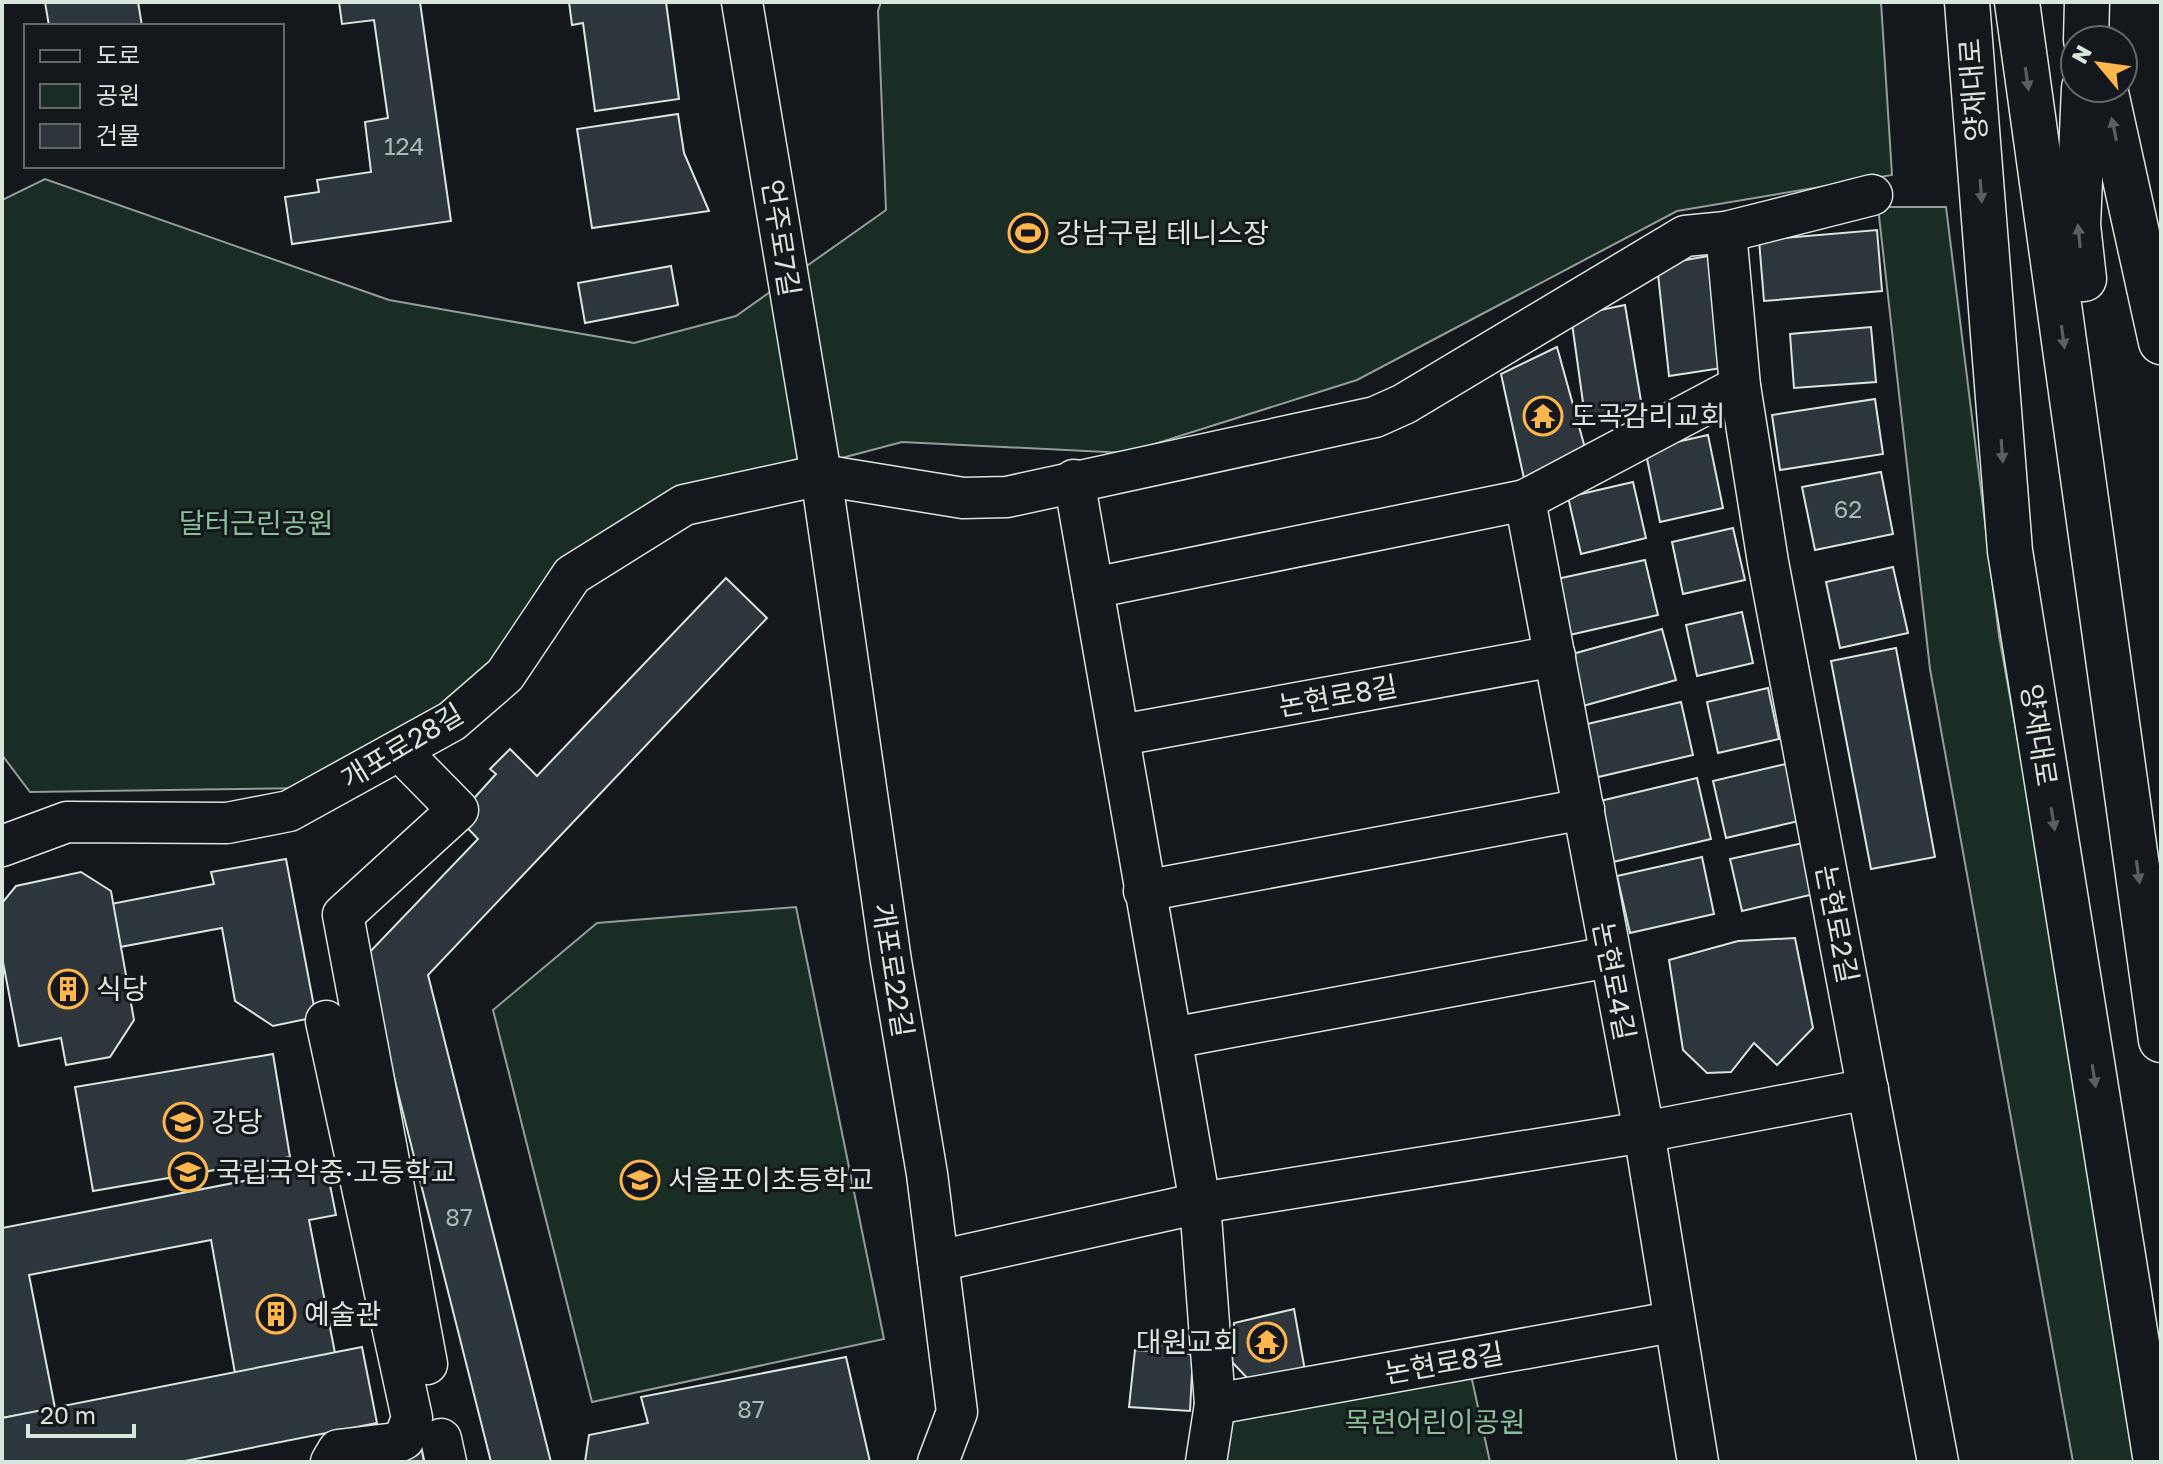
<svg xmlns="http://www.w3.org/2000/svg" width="2163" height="1464" font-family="'Golos Text','Noto Sans KR',sans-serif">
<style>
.green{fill:#1a2d24;stroke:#939e99;stroke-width:2}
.building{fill:#2c363c;stroke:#d8e6dc;stroke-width:2}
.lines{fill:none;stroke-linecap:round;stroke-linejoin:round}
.minor-casing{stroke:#d8e6dc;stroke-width:43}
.major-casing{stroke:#d8e6dc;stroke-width:47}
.minor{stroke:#14181c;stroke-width:40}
.major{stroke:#14181c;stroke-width:44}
.oneway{fill:#59605f}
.labels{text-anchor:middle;stroke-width:6;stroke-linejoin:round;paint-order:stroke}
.number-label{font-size:24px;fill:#adbab4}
.street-label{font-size:28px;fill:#d8e6dc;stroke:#14181c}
.poi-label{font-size:28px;fill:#d8e6dc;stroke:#14181c;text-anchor:start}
.park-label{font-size:28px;fill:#8ac095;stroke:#14181c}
</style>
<rect width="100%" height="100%" fill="#14181c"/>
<g class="green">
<path d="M881,2h1000l11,173 -215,36 -320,169 -231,73 -224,-11 -264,70 -148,164 -182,112 -278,4 -28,-37v-555l43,-21 344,121 245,43 102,-27 150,-106 -8,-199z"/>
<path d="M1878,207h68l53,429 149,826h-75l-143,-793z"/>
<path d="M796,907l88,432 -292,63 -99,-392 104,-87z"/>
<path d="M1471,1375l19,87h-273l8,-50z"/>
</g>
<g class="building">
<path d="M45,2h93l4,24h-93z"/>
<path d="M339,2h81l31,219 -159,23 -7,-47 34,-5 -2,-12 54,-8 -6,-50 23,-4 -14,-98 -32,4z"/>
<path d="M569,2h97l13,97 -84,12 -12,-88 -11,2z"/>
<path d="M678,114l6,39 25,58 -117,17 -15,-99z"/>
<path d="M1877,230l5,61 -118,10 -5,-61z"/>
<path d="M1708,256l14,112 -53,8 -12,-111z"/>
<path d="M671,266l7,39 -93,18 -7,-40z"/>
<path d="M1625,305l17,102 -57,10 -14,-101z"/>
<path d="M1871,327l5,55 -82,6 -4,-54z"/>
<path d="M1557,347l31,112 -63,24 -24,-109z"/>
<path d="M1875,399l8,55 -103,16 -8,-55z"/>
<path d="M1708,435l15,73 -63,14 -15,-73z"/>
<path d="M1881,472l12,62 -78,16 -13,-63z"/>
<path d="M1633,482l13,56 -65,16 -13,-57z"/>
<path d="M1733,528l12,52 -62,14 -11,-52z"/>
<path d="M1645,560l13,55 -93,21 -13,-56z"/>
<path d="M1893,567l15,66 -68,15 -14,-66z"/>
<path d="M726,578l41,40 -339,357 123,487h-60l-127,-504 114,-119 -21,-22 39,-43 -6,-5 20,-20 27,27z"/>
<path d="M1742,612l11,51 -56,13 -11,-51z"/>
<path d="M1662,629l14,51 -93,26 -14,-51z"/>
<path d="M1896,648l39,209 -64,12 -40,-208z"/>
<path d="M1768,688l11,51 -61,14 -11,-51z"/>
<path d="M1681,702l12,53 -99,23 -11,-53z"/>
<path d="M1790,763l13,57 -77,18 -13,-57z"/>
<path d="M1697,778l14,61 -98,23 -13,-61z"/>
<path d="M1803,843l11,51 -72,17 -12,-52z"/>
<path d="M1702,857l12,57 -84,19 -13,-57z"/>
<path d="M286,859l30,158 -43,9 -38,-25 -13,-73 -102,19 -9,-43 103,-20 -3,-12z"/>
<path d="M81,872l30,19 23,129 -24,37 -44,8 -5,-27 -42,8 -17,-89v-54l14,-17z"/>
<path d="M1795,938l18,90 -36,37 -23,-22 -23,29 -24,1 -24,-23 -14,-90 69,-19z"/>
<path d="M273,1054l17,103 -197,34 -18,-104z"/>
<path d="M326,1165l10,50 -27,5 26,133 -100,20 -24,-133 -182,35 26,133 -53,10v-190z"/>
<path d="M1294,1309l11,62 -55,10 -18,-19 2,-39z"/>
<path d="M1163,1344l10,9 20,1 -3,57 -61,-4 6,-57 19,1z"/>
<path d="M362,1347l15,76 -197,39h-178v-44z"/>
<path d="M846,1357l24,105h-285l4,-27 59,-12 -7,-26z"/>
<path d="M422,1451l2,11h-65z"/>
</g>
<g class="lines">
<defs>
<g id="minor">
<path d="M742,2l79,473 70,486 36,213 30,238 -19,50"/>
<path d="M1726,232l14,154 28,176 170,900"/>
<path d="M1074,480l126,723 15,201 -9,58"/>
<path d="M1525,500l119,632 54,330"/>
<path d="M1093,588l432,-88 215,-114"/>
<path d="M1121,735l434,-79"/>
<path d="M401,752l57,58 -115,105 84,449"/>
<path d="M2,846l65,-24 160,1 62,-12 163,-90 53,-46 67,-100 112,-70 137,-30 142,23 44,-1 368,-80 29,-13 281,-168 41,-4 146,-37"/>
<path d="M1144,891l440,-82"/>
<path d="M326,1021l86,397 -8,21 -8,4 -58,7 -7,12"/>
<path d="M1172,1038l437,-81"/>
<path d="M938,1261l262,-58 444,-71 224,-43"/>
<path d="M1215,1404l457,-82"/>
<path d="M441,1439l5,23"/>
</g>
<g id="major">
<path d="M1967,2l43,549 146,911"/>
<path d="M2017,2l144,1038"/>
<path d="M2086,40l1,-38"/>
<path d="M2084,88l-6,137 6,54"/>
<path d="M2105,88l56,254"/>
</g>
</defs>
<use href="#minor" class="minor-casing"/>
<use href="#major" class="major-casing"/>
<use href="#minor" class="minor"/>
<use href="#major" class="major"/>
</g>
<defs><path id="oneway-solid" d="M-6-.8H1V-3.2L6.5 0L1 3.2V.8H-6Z" transform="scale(2)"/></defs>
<g class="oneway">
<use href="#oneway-solid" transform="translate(2027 79) rotate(82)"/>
<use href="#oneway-solid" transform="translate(2114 129) rotate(-102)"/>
<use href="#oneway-solid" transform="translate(1981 191) rotate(86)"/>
<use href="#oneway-solid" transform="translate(2079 236) rotate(-96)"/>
<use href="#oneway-solid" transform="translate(2063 337) rotate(82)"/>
<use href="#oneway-solid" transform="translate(2002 451) rotate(86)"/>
<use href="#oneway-solid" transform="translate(2053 819) rotate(81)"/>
<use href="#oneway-solid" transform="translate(2138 872) rotate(82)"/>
<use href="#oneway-solid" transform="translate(2094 1076) rotate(81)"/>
</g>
<defs>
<symbol id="stadium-ring" viewBox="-11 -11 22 22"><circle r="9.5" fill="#14181c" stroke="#ffb74d" stroke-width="1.5"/><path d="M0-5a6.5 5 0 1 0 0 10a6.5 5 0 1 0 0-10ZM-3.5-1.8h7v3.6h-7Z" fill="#ffb74d"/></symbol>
<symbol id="temple-ring" viewBox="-11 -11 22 22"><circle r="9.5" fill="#14181c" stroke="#ffb74d" stroke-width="1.5"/><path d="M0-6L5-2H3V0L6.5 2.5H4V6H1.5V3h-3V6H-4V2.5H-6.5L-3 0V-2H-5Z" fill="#ffb74d"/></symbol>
<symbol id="building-ring" viewBox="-11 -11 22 22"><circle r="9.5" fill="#14181c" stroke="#ffb74d" stroke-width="1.5"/><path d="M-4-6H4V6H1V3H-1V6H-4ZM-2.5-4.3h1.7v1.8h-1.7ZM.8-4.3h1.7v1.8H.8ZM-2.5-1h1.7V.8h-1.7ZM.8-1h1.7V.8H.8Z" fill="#ffb74d"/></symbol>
<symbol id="school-ring" viewBox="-11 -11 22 22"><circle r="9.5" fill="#14181c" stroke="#ffb74d" stroke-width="1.5"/><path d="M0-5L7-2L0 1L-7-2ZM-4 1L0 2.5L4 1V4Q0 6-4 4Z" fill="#ffb74d"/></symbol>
</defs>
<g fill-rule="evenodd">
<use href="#stadium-ring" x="1006" y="211" width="44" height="44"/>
<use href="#temple-ring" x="1521" y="394" width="44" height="44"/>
<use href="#building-ring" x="46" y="967" width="44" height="44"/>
<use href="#school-ring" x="161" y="1100" width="44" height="44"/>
<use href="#school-ring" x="166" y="1150" width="44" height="44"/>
<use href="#school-ring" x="618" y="1158" width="44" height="44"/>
<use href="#building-ring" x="254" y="1292" width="44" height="44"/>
<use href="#temple-ring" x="1245" y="1320" width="44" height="44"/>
</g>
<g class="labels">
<g class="number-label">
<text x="404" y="155">124</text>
<text x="1848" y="518">62</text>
<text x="459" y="1226">87</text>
<text x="751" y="1418">87</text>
</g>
<g class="street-label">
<text transform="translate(1973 90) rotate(-94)" y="10">양재대로</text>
<text transform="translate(781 238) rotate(81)" y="10">언주로7길</text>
<text transform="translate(1338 696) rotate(-10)" y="10">논현로8길</text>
<text transform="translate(2039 735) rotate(81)" y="10">양재대로</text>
<text transform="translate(402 746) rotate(-31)" y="10">개포로28길</text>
<text transform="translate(1837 924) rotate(79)" y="10">논현로2길</text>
<text transform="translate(893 970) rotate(81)" y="10">개포로22길</text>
<text transform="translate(1614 981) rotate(79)" y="10">논현로4길</text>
<text transform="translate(1444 1363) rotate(-10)" y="10">논현로8길</text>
</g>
<g class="poi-label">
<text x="1056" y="243">강남구립 테니스장</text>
<text x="1571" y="426">도곡감리교회</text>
<text x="96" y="999">식당</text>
<text x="211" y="1132">강당</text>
<text x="216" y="1182">국립국악중·고등학교</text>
<text x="668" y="1190">서울포이초등학교</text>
<text x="304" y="1324">예술관</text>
<text x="1239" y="1352" text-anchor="end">대원교회</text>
</g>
<g class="park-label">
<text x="256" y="533">달터근린공원</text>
<text x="1435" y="1432">목련어린이공원</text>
</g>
</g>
<rect width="2163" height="1464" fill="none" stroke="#d8e6dc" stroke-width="8"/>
<rect x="24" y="24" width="260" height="144" fill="#14181c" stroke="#626a69" stroke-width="2"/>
<rect x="40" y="50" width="40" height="12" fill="#14181c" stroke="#626a69" stroke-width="2"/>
<text x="96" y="64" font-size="24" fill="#d8e6dc">도로</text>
<rect x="40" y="84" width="40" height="24" fill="#1a2d24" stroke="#626a69" stroke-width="2"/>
<text x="96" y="104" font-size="24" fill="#d8e6dc">공원</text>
<rect x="40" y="124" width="40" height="24" fill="#2c363c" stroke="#626a69" stroke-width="2"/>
<text x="96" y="144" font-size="24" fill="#d8e6dc">건물</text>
<g transform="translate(2099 64) rotate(299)"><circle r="38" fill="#14181c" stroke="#626a69" stroke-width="2"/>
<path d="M0-6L14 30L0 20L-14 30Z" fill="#ffb74d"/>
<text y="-12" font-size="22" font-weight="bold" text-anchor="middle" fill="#d8e6dc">N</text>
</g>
<path d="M28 1424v12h106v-12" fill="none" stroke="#d8e6dc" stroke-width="4"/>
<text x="40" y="1424" font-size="24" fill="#d8e6dc" stroke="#14181c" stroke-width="6" paint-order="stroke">20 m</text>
</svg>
